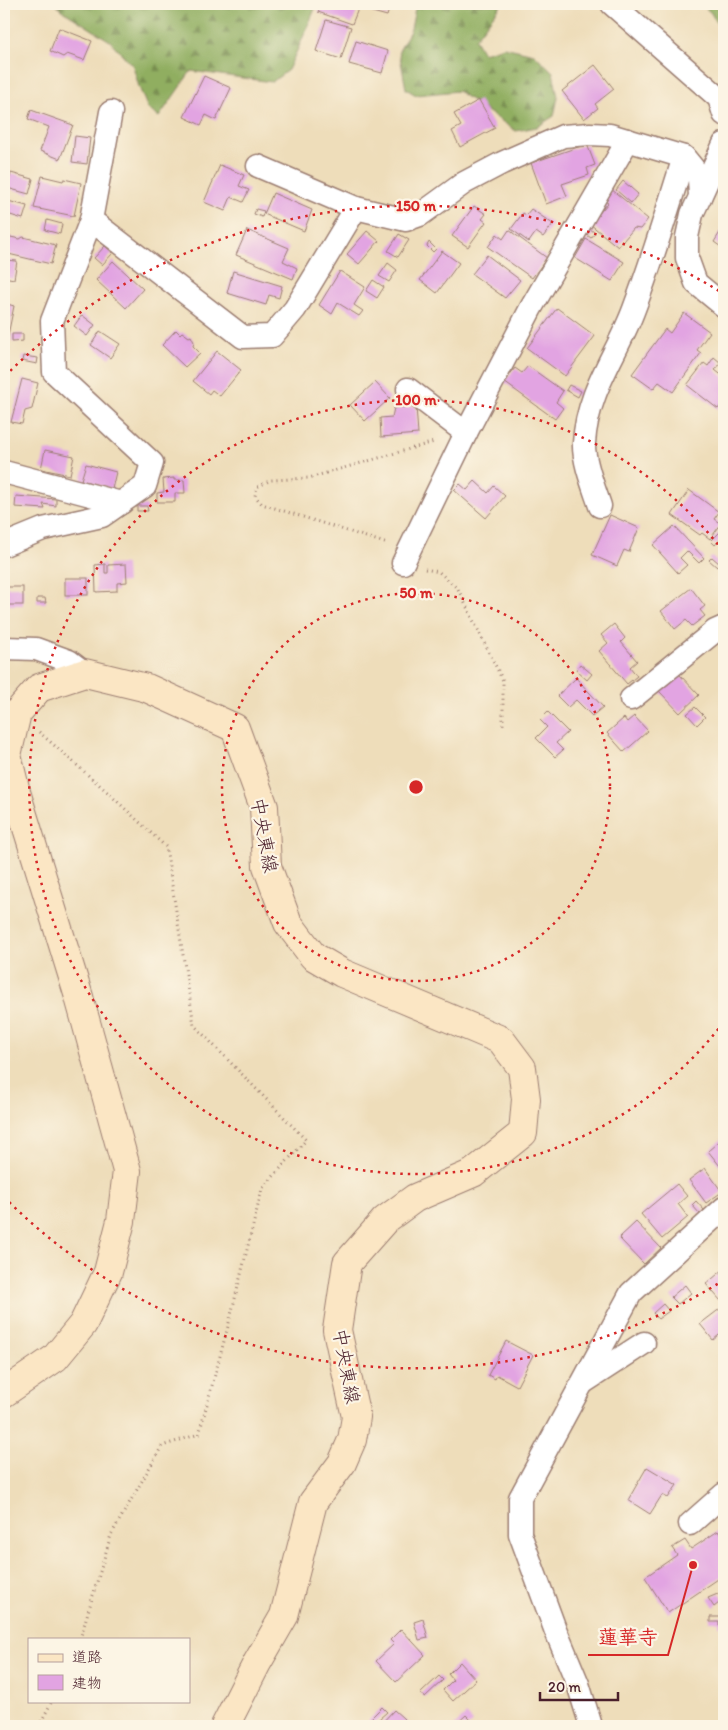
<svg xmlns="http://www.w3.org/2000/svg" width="728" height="1730" font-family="Itim,'Klee One',sans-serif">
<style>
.forest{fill:url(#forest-firs);stroke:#6d6646}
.building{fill:#e2a4e2}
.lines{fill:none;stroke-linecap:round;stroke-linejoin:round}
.minor-casing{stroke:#9c7e72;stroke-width:25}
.secondary-casing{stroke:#9c7e72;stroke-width:30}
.path{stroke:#9c7e72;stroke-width:3;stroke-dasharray:1 4;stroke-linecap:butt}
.minor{stroke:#fff;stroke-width:22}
.secondary{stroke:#fbe6c4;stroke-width:28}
.ring{fill:none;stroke:#d62828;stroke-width:2.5;stroke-dasharray:2.5 5}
.labels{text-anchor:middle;stroke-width:4.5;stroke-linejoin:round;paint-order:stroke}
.street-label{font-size:19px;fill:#4a1f2b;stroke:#fcf5e5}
.centre{fill:#d62828;stroke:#fcf5e5;stroke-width:2.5}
.ring-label{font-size:15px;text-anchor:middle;font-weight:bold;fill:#d62828;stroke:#fcf5e5;stroke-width:4.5;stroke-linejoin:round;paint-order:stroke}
.leader{fill:none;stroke:#d62828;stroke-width:2}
.callout-dot{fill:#d62828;stroke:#fcf5e5;stroke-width:2}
.callout-label{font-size:20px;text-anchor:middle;font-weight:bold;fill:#d62828;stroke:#fcf5e5;stroke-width:4.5;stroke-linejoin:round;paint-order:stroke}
</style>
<defs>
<pattern id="forest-firs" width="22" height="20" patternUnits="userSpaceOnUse" patternTransform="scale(1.25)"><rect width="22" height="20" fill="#90ae61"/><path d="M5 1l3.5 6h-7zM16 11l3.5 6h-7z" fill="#788d50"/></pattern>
</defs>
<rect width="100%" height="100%" fill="#fcf5e5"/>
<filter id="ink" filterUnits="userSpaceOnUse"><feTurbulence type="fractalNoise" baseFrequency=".02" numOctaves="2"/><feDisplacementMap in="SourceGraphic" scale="10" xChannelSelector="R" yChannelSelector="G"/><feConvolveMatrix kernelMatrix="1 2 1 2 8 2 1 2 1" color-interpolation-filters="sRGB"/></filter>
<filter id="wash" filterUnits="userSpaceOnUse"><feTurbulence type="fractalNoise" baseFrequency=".0096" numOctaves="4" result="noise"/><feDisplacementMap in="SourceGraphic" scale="20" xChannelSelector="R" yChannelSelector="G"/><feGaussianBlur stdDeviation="1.12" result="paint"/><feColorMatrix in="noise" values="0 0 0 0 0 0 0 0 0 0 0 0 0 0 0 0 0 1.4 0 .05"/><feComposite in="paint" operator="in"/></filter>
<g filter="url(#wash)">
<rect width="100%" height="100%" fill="#eeddba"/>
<g class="forest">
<path d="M56,4h261l-16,38 -13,28 -16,12 -81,-11 -32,46 -11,-8 -9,-22 -6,-21 -23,-25 -50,-32z"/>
<path d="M411,4h91l-27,35 8,14 21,-6 30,7 19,18 5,25 -4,19 -17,11 -21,4 -58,-40 -42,4 -10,-6 -7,-38 12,-22 4,-20z"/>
<path d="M701,4h23v32l-13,-23z"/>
</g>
<g id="blocks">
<g class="building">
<path d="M321,4h39l-8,20 -34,-12z"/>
<path d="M371,4h13l6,2 -3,10 -18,-5z"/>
<path d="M326,20l25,7 -10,32 -25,-8z"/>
<path d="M59,28l33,13 -8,19 -17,-6 -4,3 -13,-6z"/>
<path d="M356,41l32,10 -6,22 -33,-9z"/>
<path d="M595,65l19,24 -19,15 3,4 -14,11 -22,-28z"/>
<path d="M204,76l27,12 -15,32 -10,-5 -5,10 -17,-8z"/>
<path d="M479,100l16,28 -35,19 -8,-16 9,-5 -7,-12z"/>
<path d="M31,110l42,15 -13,34 -20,-8 9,-24 -21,-8z"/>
<path d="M75,136l15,2 -3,26 -15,-2z"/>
<path d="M587,144l8,21 -8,3 2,7 -27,9 5,12 -21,8 -15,-41z"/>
<path d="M220,165l24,10 -5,11 10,4 -6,12 -12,-5 -6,14 -21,-9z"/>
<path d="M11,173l22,6 -4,15 -22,-6z"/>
<path d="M42,176l21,5 1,-2 17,4 -7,33 -40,-8z"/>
<path d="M623,181l15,13 -7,9 -15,-13z"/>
<path d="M611,189l37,30 -8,10 -6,-1 -16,19 -28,-23 18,-21 -6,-4z"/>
<path d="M273,193l39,17 -8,21 -40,-17z"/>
<path d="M4,200l23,6 -4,13 -19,-6z"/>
<path d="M474,206l12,8 -4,5 4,3 -18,25 -16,-11z"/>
<path d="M256,209l8,2 -2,6 -8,-3z"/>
<path d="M531,209l22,15 -10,13 -7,-5 -7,10 -18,-13 12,-16 3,2z"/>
<path d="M47,220l15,4 -2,10 -15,-4z"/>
<path d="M724,226v23l-10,-7z"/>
<path d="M588,227l7,6 -4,5 -7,-5z"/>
<path d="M247,230l42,18 -6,13 14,7 -4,11 -57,-24z"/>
<path d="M509,230l38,28 -15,20 -44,-31 9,-13 6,5z"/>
<path d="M367,231l12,10 -20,23 -12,-10z"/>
<path d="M399,234l10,6 -11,17 -10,-6z"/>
<path d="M6,236l14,3 3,-2 33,8 -5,19 -47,-11z"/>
<path d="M586,239l38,23 -12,19 -37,-23z"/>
<path d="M429,242l7,7 -3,3 -6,-6z"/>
<path d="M105,246l8,7 -11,12 -8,-7z"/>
<path d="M442,251l17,12 -22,30 -17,-13z"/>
<path d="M487,255l33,25 -15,18 -33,-24z"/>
<path d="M4,260l13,1 -3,18 -10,-2z"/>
<path d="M113,261l30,28 -17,19 -30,-28z"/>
<path d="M388,263l9,7 -8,12 -10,-6z"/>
<path d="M233,271l49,15 -3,12 -10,-3 -3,10 -39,-12z"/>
<path d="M340,271l25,16 -11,18 9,6 -4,5 -21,-13 -6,11 -13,-9z"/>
<path d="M373,280l11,7 -7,11 -11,-7z"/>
<path d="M4,303l10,3 -7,34 -3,-1z"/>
<path d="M557,308l38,28 -30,40 -38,-28z"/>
<path d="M684,313l26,19 -13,18 4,3 -28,39 -14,-10 -6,7 -21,-15 33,-45 5,4z"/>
<path d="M82,315l13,10 -8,11 -13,-10z"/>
<path d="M176,330l4,4 2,-2 7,5 2,-1 3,6 -1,4 7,7 -15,14 -23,-22z"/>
<path d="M100,331l20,13 -10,14 -19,-13z"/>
<path d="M12,334h11v7l-11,1z"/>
<path d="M217,351l24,19 -21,26 -8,-6 -3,4 -16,-13z"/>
<path d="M23,356l15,2 -1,6 -15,-3z"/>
<path d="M714,357l7,6 -6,7 9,7v24l-6,8 -31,-24 17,-22 4,3z"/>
<path d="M528,366l35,25 -7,11 7,6 -8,11 -51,-37 11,-14 7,5z"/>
<path d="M4,373l3,1 -2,15h-1z"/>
<path d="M22,379l16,4 -6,26 -7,2 -3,13 -11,-2z"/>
<path d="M375,382l15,16 -25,23 -15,-16z"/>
<path d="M569,385l12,6 -3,6 -12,-7z"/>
<path d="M416,406l2,28 -37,3 -1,-19 12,-1 2,-9z"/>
<path d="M45,450l29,6 -4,19 -29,-6z"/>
<path d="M86,464l30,8 -4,17 -31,-9z"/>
<path d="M174,478v2h10l1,13h-10v9h-18v-9l7,-1 -1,-13z"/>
<path d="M475,481l13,12 6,-7 11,10 -19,22 -32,-28 6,-6 7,6z"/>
<path d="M689,490l30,22 -5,7 7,5 -11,15 -8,-6 -2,2 -28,-20z"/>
<path d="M16,496l40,3v7l-13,-2 2,5 -30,-2z"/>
<path d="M137,506h10l1,5h-11z"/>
<path d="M610,515l29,13 -10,24 -5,-2 -7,16 -25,-11z"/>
<path d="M674,526l30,32 -5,5 -12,-12 -7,7 7,7 -9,8 -25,-28z"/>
<path d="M724,528v8l-9,9 -4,-4z"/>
<path d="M712,557l8,7 -3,3 -8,-7z"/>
<path d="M105,564v9h3v-8l18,-1 1,18 -10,1v8l-21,1 -1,-27z"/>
<rect x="65" y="578" width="23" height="17"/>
<rect x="4" y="587" width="19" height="18"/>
<path d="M691,588l14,18 -5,4 5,6 -13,10 -6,-6 -11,9 -14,-18z"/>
<path d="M37,598h8l1,5h-9z"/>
<path d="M614,624l11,14 -4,4 16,19 -7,6 7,9 -10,8 -28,-33 9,-8 -7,-8z"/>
<path d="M580,664l12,10 -5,6 -11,-10z"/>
<path d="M678,673l21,22 -19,18 -21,-22z"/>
<path d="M576,678l27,29 -11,9 -16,-16 -8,7 -11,-11z"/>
<path d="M695,707l10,10 -8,8 -10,-11z"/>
<path d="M548,712l20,20 -12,11 7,7 -8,7 -19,-19 11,-11 -7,-7z"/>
<path d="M634,716l14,15 -24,21 -17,-19 17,-15 3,4z"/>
<path d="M724,1137v34l-16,-20z"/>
<path d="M705,1168l17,24 -16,11 -17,-23z"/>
<path d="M677,1184l10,12 -9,8 10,13 -26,22 -21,-25z"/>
<path d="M696,1201l8,9 -4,4 -8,-9z"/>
<path d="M636,1222l25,26 -17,16 -25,-26z"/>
<path d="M724,1269v29l-3,3 -15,-17z"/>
<path d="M685,1285l6,8 -13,11 -7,-7z"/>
<path d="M663,1304l6,7 -11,8 -5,-6z"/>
<path d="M721,1308l3,4v19l-11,9 -13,-16z"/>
<path d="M506,1341l27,14 -16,31 -20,-11 -2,4 -7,-4z"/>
<path d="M647,1467l30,18 -9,13 -6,-3 -12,19 -22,-14z"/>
<path d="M718,1531l6,9v35l-56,38 -23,-36 32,-22 -5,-7 13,-8 6,9z"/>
<path d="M720,1593l4,6 -10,8 -6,-9z"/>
<path d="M710,1617h14v9h-5v-4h-9z"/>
<path d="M423,1619l5,19 -9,2 -5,-18z"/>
<path d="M401,1629l24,26 -29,27 -20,-21 18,-17 -4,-4z"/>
<path d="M460,1662l16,18 -23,21 -10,-11 10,-10 -5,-6z"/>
<path d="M439,1676l4,4 -18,17 -5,-3z"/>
<path d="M382,1707l5,5 -15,13 -4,-4z"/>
<path d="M394,1710l18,16h-33z"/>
<path d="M466,1715l7,7 -4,4h-15z"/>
</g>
</g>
</g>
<g filter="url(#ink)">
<use href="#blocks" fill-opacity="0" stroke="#9c7e72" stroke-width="1"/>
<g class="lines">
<defs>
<g id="minor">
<path d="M612,4l107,94 5,16"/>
<path d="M258,166l98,42"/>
<path d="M700,197l24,-53"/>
<path d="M91,220l20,-108"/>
<path d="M408,389l58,44"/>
<path d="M4,472l117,31"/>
<path d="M600,506c-6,-18 -17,-45 -16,-63 3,-52 33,-88 50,-134 19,-50 34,-101 50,-152"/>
<path d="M4,545l39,-16 59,-13 43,-30 7,-23 -98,-91 -2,-51 39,-101 152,117 29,-1 23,-27 61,-101 50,12 14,-5 44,-32 38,-20 61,-27 27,-2 20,1 74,22 9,11 6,10 1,19 -8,17 -5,23v21l9,25 28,23"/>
<path d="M403,563l63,-130 65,-125 97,-168"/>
<path d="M4,648l32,1 33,12 16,12"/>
<path d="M631,699l84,-68 9,-4"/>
<path d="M584,1382l60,-39"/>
<path d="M690,1524l34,-30"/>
<path d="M591,1726l-13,-42 -23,-55 -35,-95v-36l111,-205 93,-85"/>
</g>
<path id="secondary" d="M4,1393l51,-35 28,-34 25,-52 13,-51 6,-50 -48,-174 -63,-205 -9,-37 10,-42 22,-25 46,-15 62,15 88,40 29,79 3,59 21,57 25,33 29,17 159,67 21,28 4,31 -3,34 -50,40 -58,25 -30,22 -38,43 -10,67 19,87 -4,23 -10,23 -29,39 -29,114 -27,47 -32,63"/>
</defs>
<use href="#minor" class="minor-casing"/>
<use href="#secondary" class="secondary-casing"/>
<g class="path">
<path d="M385,543l-123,-39 -7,-8 2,-9 14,-7 38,-2 125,-36"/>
<path d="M425,569l14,3 19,17 45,92v47"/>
<path d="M39,732l65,57 62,58 28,178 112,115 -44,49 -32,130 -31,115 -37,12 -51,89 -31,104"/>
<path d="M39,1726l13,-25"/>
</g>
<use href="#minor" class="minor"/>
<use href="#secondary" class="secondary"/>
</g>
</g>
<g class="ring">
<circle cx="416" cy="787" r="194"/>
<path d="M723 1023A387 387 0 1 1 723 551"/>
<path d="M724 1280A581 581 0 0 1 5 1198M5 376A581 581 0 0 1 724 294"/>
</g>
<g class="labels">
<g class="street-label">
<text transform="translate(265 835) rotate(80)" y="7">中央東線</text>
<text transform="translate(347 1366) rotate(80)" y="7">中央東線</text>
</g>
</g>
<circle cx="416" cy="787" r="8" class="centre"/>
<g class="ring-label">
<text x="416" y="211">150 m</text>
<text x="416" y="405">100 m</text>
<text x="416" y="598">50 m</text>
</g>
<path class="leader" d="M693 1565L668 1655H588"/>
<circle class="callout-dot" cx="693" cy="1565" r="5"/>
<g class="callout-label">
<text x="628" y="1644">蓮華寺</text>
</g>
<rect width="728" height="1730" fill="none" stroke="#fcf5e5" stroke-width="20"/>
<rect x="28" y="1638" width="162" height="65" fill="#fcf5e5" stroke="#b59f9b"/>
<rect x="38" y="1654" width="25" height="8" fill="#fbe6c4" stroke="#b59f9b"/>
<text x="72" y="1662" font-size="15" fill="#4a1f2b">道路</text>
<rect x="38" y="1675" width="25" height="15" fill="#e2a4e2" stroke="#b59f9b"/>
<text x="72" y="1688" font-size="15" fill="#4a1f2b">建物</text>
<path d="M540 1692v8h78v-8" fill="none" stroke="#4a1f2b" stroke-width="2.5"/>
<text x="548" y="1692" font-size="15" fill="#4a1f2b" stroke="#fcf5e5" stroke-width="4" paint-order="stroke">20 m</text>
</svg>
